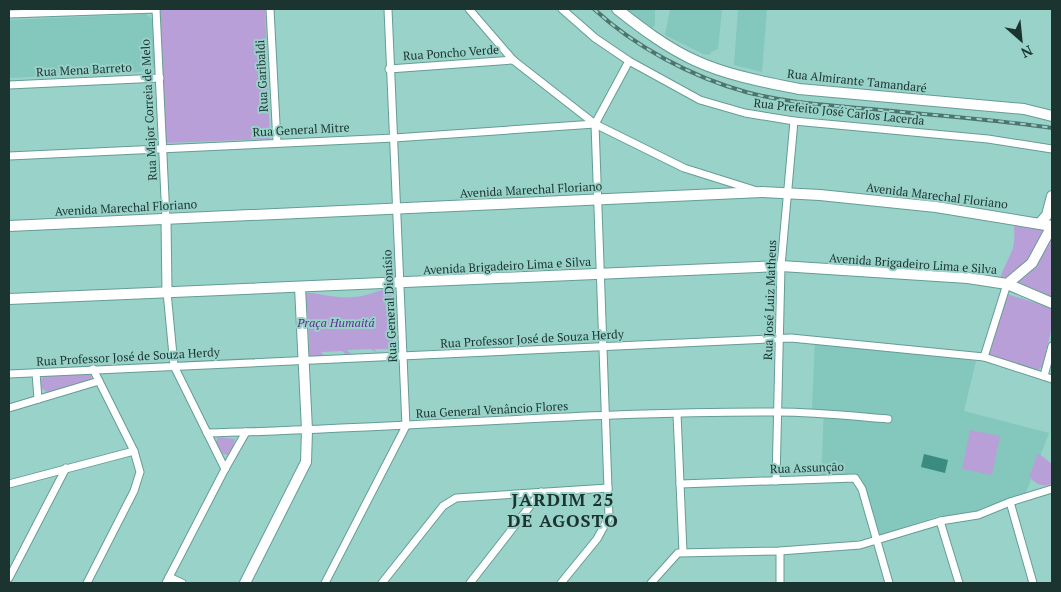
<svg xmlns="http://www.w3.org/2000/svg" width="1061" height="592" font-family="'PT Serif',serif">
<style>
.built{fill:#84c7bd}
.green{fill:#b89fd8}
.water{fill:#3c8b81}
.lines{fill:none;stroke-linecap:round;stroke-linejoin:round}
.minor-casing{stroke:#659d95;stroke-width:9}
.tertiary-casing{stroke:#659d95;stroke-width:11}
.secondary-casing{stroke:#659d95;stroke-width:12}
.primary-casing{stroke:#659d95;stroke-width:12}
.minor{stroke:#fff;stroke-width:7}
.tertiary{stroke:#fff;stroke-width:9}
.secondary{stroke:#fff;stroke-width:10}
.primary{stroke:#fff;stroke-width:10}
.rail-casing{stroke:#4e746e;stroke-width:4}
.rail{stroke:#98d2c9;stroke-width:2;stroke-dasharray:5.5;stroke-linecap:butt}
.labels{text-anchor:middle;stroke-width:4;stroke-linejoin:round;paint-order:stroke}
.street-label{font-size:12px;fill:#1c3430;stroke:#98d2c9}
.park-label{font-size:12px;font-style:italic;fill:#632d93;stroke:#98d2c9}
.district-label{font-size:18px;font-weight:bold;letter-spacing:1px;fill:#1c3430;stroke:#98d2c9}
</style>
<rect width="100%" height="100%" fill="#98d2c9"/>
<g class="built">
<path d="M624,9h31v16l-3,3 -3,-2z"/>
<path d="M670,9h52l-4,40 -7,3 -1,3 -7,-1 -38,-19z"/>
<path d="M738,9h29l-5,63 -28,-7z"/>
<path d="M146,14l7,6 2,46 -3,3 -13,3 -130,6v-58z"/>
<path d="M815,340l138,14v4l23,3 -12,50 85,22 -24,62 -18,5 -9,7 -21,7 -25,3 -14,-1 -58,19 -21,-59 -38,3 3,-69 -12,-1z"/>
</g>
<g class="green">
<path d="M160,9h105l5,130 -104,4z"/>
<path d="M1014,221l38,10v72l-53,-16c1,-14 7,-22 12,-34 5,-10 3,-21 3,-32z"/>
<path d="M393,288l2,16 -5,-3 3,43 4,4 -2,5 -8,-4h-13l5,5 -8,-5 -24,1 5,5 -4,1 -6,-5 -21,1 4,5 -19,-1 -2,-14 5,3 -1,-31 -5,-4v-16c10,-3 17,1 27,2 11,2 26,2 36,-1 10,-3 16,-6 27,-7z"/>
<path d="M1007,294l45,14v19l-10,40 -4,3 -48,-13 -2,-4z"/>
<path d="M90,373l2,7 -44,13 -8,-6v-6l5,-6z"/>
<path d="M970,430l30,6 -8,39 -30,-6z"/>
<path d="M218,437l17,2 -3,11 -4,5 -5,-1 -7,-12z"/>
<path d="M1038,453l14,11v20c-11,3 -14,1 -23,-7z"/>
</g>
<path class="water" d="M924,454l24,6 -3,13 -24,-6z"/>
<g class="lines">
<defs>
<g id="minor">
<path d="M156,9l10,210"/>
<path d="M270,9l7,134"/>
<path d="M469,9l44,51 82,64 89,44 70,22"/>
<path d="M562,9l33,29 34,23 71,39 45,13 49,8 194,18 64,10"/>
<path d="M9,14l147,-5"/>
<path d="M389,69l124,-9"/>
<path d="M9,85l151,-7"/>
<path d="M9,156l385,-18 201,-14"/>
<path d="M167,292l7,74 51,103"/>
<path d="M984,357l23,-73"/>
<path d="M36,373l2,26"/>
<path d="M9,374l782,-36 193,19 68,22"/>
<path d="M1044,376l8,-30"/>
<path d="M9,408l90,-27"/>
<path d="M677,414l6,138"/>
<path d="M207,433c191,-4 381,-22 571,-21 37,0 73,4 110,7"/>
<path d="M776,481l5,-215 13,-145"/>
<path d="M9,484l125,-33"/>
<path d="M680,484l175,-6 7,11 27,94"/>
<path d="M1010,502l23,81"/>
<path d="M940,521l19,62"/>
<path d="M169,577l13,6"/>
<path d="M9,578l57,-110"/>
<path d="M87,583l47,-92 6,-19 -6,-21 -41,-82"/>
<path d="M166,583l59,-114 21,-37"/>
<path d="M325,583l81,-157 -18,-417"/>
<path d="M382,583l61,-77 13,-8 152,-10"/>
<path d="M470,583l71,-91"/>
<path d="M561,583l36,-44 12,-22 -14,-393 34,-63"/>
<path d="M651,583l27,-30 102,-2 80,-6 80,-24 38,-6 32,-13 42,-13"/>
<path d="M780,583v-32"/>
</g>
<path id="tertiary" d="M166,219l1,73"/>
<g id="secondary">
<path d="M617,9c24,19 49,38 77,51 32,15 70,22 105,29l225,20 28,7"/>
<path d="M1007,284l45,19"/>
<path d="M245,583l61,-121 1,-32 -7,-143"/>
</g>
<g id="primary">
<path d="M1040,223l7,-8 5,-19"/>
<path d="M9,226l753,-34 58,3 116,12 116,19"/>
<path d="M9,299l772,-33 187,12 39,6 25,-21 20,-37"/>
</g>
</defs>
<use href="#minor" class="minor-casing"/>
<use href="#tertiary" class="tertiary-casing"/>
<use href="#secondary" class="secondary-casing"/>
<use href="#primary" class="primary-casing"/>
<use href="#minor" class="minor"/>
<use href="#tertiary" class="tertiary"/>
<use href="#secondary" class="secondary"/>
<use href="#primary" class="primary"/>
<defs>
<path id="rail" d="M594,9c41,38 98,68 152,83 40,11 83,13 125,17 60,6 121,10 181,19"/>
</defs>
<use href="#rail" class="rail-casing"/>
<use href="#rail" class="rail"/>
</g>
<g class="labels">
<g class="street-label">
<text transform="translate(451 53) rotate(-4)" y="4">Rua Poncho Verde</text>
<text transform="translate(84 70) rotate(-3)" y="4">Rua Mena Barreto</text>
<text transform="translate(262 76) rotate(-93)" y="4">Rua Garibaldi</text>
<text transform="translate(857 81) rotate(6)" y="4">Rua Almirante Tamandaré</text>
<text transform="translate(149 110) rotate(-93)" y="4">Rua Major Correia de Melo</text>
<text transform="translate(839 112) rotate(6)" y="4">Rua Prefeito José Carlos Lacerda</text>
<text transform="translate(301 130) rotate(-3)" y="4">Rua General Mitre</text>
<text transform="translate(531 190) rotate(-3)" y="4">Avenida Marechal Floriano</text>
<text transform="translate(937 196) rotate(7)" y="4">Avenida Marechal Floriano</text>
<text transform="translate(126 208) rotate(-3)" y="4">Avenida Marechal Floriano</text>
<text transform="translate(913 264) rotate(4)" y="4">Avenida Brigadeiro Lima e Silva</text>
<text transform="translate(507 266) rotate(-3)" y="4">Avenida Brigadeiro Lima e Silva</text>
<text transform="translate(770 300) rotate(-88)" y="4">Rua José Luiz Matheus</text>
<text transform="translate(390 306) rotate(-93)" y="4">Rua General Dionísio</text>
<text transform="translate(532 339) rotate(-3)" y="4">Rua Professor José de Souza Herdy</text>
<text transform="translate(128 357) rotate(-3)" y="4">Rua Professor José de Souza Herdy</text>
<text transform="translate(492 410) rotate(-3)" y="4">Rua General Venâncio Flores</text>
<text transform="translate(807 468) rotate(-2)" y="4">Rua Assunção</text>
</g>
<g class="park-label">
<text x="336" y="327">Praça Humaitá</text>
</g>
<g class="district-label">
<text x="563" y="506">JARDIM 25<tspan x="563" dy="21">DE AGOSTO</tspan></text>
</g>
</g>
<rect width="1061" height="592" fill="none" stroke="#1c3430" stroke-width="20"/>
<g transform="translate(1021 40) rotate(153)" stroke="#98d2c9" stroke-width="4" paint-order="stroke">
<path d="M0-4L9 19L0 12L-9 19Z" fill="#1c3430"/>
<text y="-8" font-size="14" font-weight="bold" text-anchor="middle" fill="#1c3430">N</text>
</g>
</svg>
